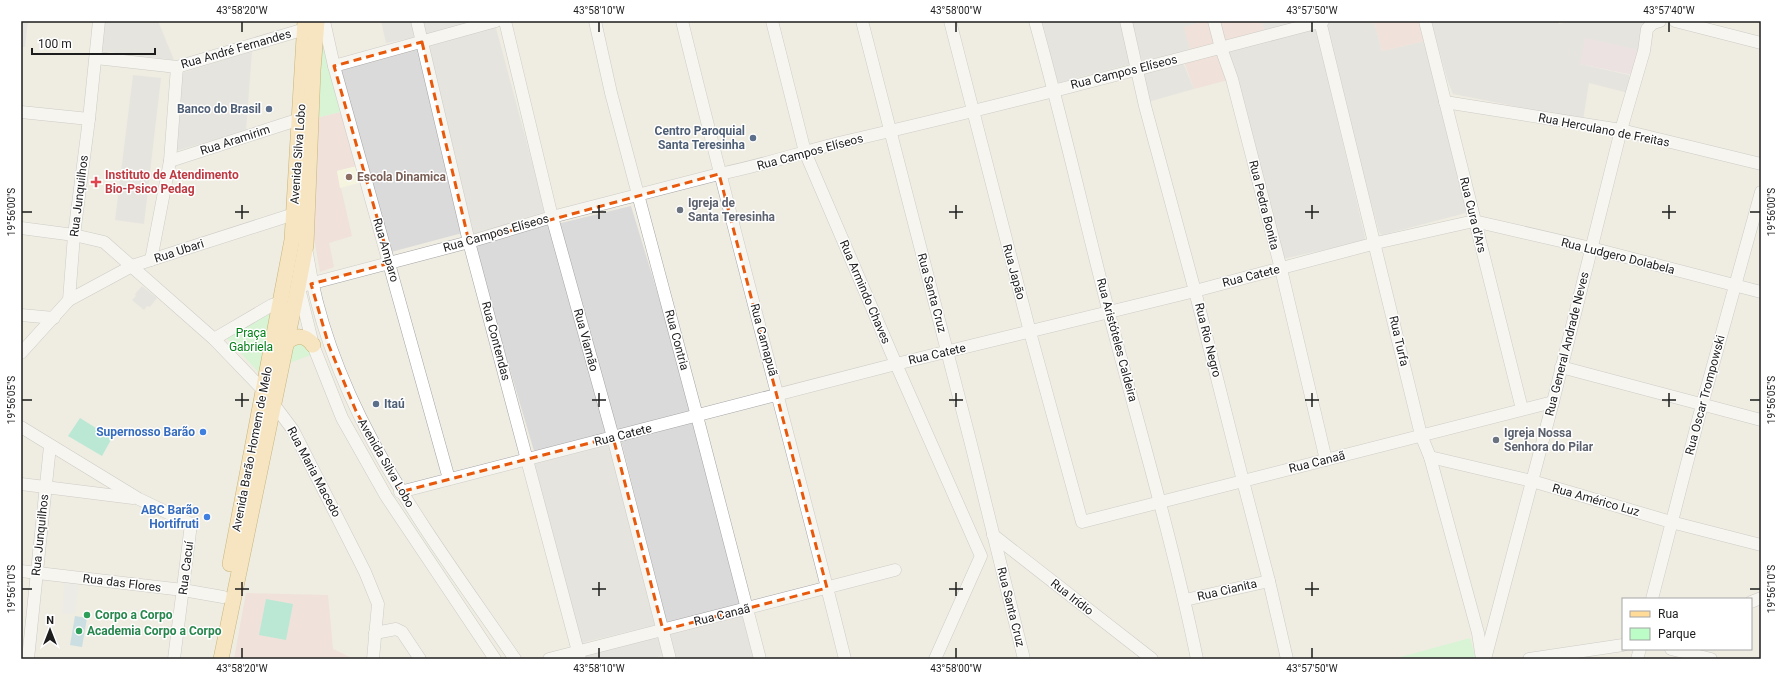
<svg xmlns="http://www.w3.org/2000/svg" width="1782" height="680" font-family="Roboto,sans-serif">
<style>
.residential{fill:#dbdada}
.commercial{fill:#f1d4d0}
.industrial{fill:#e9d4e3}
.education{fill:#fcffdb}
.park{fill:#bcfcc6}
.pitch{fill:#7be3c3}
.parking{fill:#e9e9e9}
.water{fill:#a0ccdf}
.lines{fill:none;stroke-linecap:round;stroke-linejoin:round}
.minor-casing{stroke:#a4a4a4;stroke-width:13}
.major-casing{stroke:#967100;stroke-width:16}
.minor{stroke:#fff;stroke-width:12}
.major{stroke:#ffdb97;stroke-width:15}
.marked{fill:none;stroke:#e8590c;stroke-width:3;stroke-dasharray:8 5;stroke-linejoin:round}
.ticks{fill:none;stroke:#1d1d1d;stroke-width:1.5}
.service-dot{fill:#5c6f8a;stroke:#fff;stroke-width:1.5}
.education-dot{fill:#8d6e63;stroke:#fff;stroke-width:1.5}
.health-dot{fill:#e0444e;stroke:#fff;stroke-width:1.5}
.worship-dot{fill:#6b7280;stroke:#fff;stroke-width:1.5}
.shop-dot{fill:#3f7fe0;stroke:#fff;stroke-width:1.5}
.leisure-dot{fill:#2e9e5b;stroke:#fff;stroke-width:1.5}
.labels{text-anchor:middle;stroke-width:3;stroke-linejoin:round;paint-order:stroke}
.street-label{font-size:12px;fill:#1d1d1d;stroke:#fff}
.service-label{font-size:12px;font-weight:bold;fill:#4e5e75;stroke:#fff;text-anchor:end}
.health-label{font-size:12px;font-weight:bold;fill:#be3a42;stroke:#fff;text-anchor:start}
.education-label{font-size:12px;font-weight:bold;fill:#785e54;stroke:#fff;text-anchor:start}
.worship-label{font-size:12px;font-weight:bold;fill:#5b616d;stroke:#fff;text-anchor:start}
.park-label{font-size:12px;fill:#05811a;stroke:#fff}
.shop-label{font-size:12px;font-weight:bold;fill:#366cbe;stroke:#fff;text-anchor:end}
.leisure-label{font-size:12px;font-weight:bold;fill:#27864d;stroke:#fff;text-anchor:start}
.neatline{fill:none;stroke:#1d1d1d;stroke-width:1.5}
.ticks-label{font-size:10px;text-anchor:middle;fill:#1d1d1d}
</style>
<rect width="100%" height="100%" fill="#efece2"/>
<g class="residential">
<path d="M21,21h7l-3,26h-4z"/>
<path d="M104,21h54l16,39 -74,-9z"/>
<path d="M381,21h31l5,16 -31,6z"/>
<path d="M420,21h63l-59,16z"/>
<path d="M1042,21h79l10,43 -73,19z"/>
<path d="M1132,21h74l-21,6 5,24 -48,11z"/>
<path d="M1261,21h53l-49,12z"/>
<path d="M1326,21h48l8,30 43,-10 42,168 -1,4 -84,22 -3,-3 -57,-210z"/>
<path d="M1431,21h127l1,3 13,-3h79l-6,31 -65,12 49,11 3,19 -43,-11 -6,37 -130,-26 -5,-12z"/>
<path d="M495,24l52,194 -74,20 -48,-195z"/>
<path d="M1315,24l50,213 -1,4 -81,18 -59,-211z"/>
<path d="M420,49l46,183 -75,20 -51,-181z"/>
<path d="M252,51l-6,80 -70,20 6,-78z"/>
<path d="M1182,60l12,29 -46,13 -7,-33z"/>
<path d="M133,75l28,3 -17,146 -29,-4z"/>
<path d="M631,206l63,207 -80,21 -57,-210z"/>
<path d="M548,223l60,211 -74,17 -61,-207z"/>
<path d="M142,286l15,12 -7,9 -3,-1 -3,4 -12,-10 4,-4 -1,-2z"/>
<path d="M696,421l49,184 -78,19 -46,-184z"/>
<path d="M610,442l49,182 -77,19 -52,-184z"/>
<path d="M742,614l11,45h-81l-6,-26z"/>
<path d="M662,634l3,21 -14,4h-67l-1,-6z"/>
</g>
<g class="commercial">
<path d="M1206,21h3l7,23 -26,6 -6,-23z"/>
<path d="M1217,21h44l4,12 -43,8z"/>
<path d="M1374,21h46l5,20 -43,10z"/>
<path d="M1219,52l9,28 -34,9 -11,-30z"/>
<path d="M344,111l13,55 -20,5 15,65 -23,7 5,24 -14,5 -6,-34 2,-120z"/>
<path d="M246,593l82,2 5,54 21,10h-120z"/>
</g>
<path class="industrial" d="M1585,38l59,13 -6,25 -58,-12z"/>
<path class="education" d="M357,166l5,16 -22,6 -3,-17z"/>
<g class="park">
<path d="M321,29l23,82 -28,7z"/>
<path d="M266,312l6,4 -11,59 -36,-39z"/>
<path d="M306,343l5,12 -22,8 4,-19z"/>
<path d="M1470,638l6,21h-83z"/>
</g>
<g class="pitch">
<path d="M80,418l32,20 -10,18 -34,-20z"/>
<path d="M266,599l27,5 -7,36 -27,-5z"/>
</g>
<path class="parking" d="M65,580l14,2 -4,32 -13,-1z"/>
<path class="water" d="M75,616l12,2 -5,29 -12,-2z"/>
<g class="lines">
<defs>
<g id="minor">
<path d="M324,21l10,45 115,413"/>
<path d="M417,21l52,221 111,417"/>
<path d="M505,21l47,196 61,220 57,222"/>
<path d="M595,21l16,72 86,323 63,243"/>
<path d="M682,21c52,213 110,425 163,638"/>
<path d="M772,21l33,131 91,212 85,192 -46,103"/>
<path d="M862,21l109,423 53,215"/>
<path d="M950,21l80,311 52,190 471,-120"/>
<path d="M1035,21c27,97 49,195 74,292 30,115 64,229 88,346"/>
<path d="M1126,21l19,85 50,185 48,190 26,100 18,78"/>
<path d="M1214,21l7,27 11,31 49,190 45,191"/>
<path d="M1320,21l101,414 9,22 48,176 4,26"/>
<path d="M1425,21l97,388"/>
<path d="M1675,21l86,22"/>
<path d="M96,58l81,9 128,-38"/>
<path d="M334,66l162,-45"/>
<path d="M1445,102l176,28 140,34"/>
<path d="M21,112l68,7"/>
<path d="M170,161l130,-42"/>
<path d="M21,228l53,7 30,7 110,97 49,51 30,40 72,142 13,32 -5,55"/>
<path d="M307,253c23,156 121,279 208,406"/>
<path d="M151,260l19,-99 7,-94"/>
<path d="M298,287l171,-45 83,-25 167,-43c42,-8 82,-22 124,-32 161,-37 320,-79 480,-121"/>
<path d="M299,288l14,57 29,73 44,78 109,163"/>
<path d="M69,300l63,-34 162,-52"/>
<path d="M21,315l33,3"/>
<path d="M214,339l58,-34 8,-3"/>
<path d="M21,353l48,-53 5,-65 15,-116 10,-98"/>
<path d="M1561,367l200,53"/>
<path d="M21,427l118,72 52,25 -17,135"/>
<path d="M1430,457l102,24 139,41 90,23"/>
<path d="M21,484l112,14"/>
<path d="M400,492l496,-128 299,-73 181,-48 98,-22 117,27 170,44"/>
<path d="M993,535l159,124"/>
<path d="M21,571l162,19 40,7"/>
<path d="M1652,599l50,-194 59,-213"/>
<path d="M1185,600l84,-19"/>
<path d="M1751,602l10,-4"/>
<path d="M375,633l21,-4 6,3 18,27"/>
<path d="M1671,649l40,10"/>
<path d="M28,659l22,-213"/>
<path d="M549,659l346,-89"/>
<path d="M1485,659l68,-257 68,-272 23,-79 3,-22 6,-6 7,-2"/>
<path d="M1529,659l94,-14"/>
<path d="M1637,659l3,-10"/>
</g>
<g id="major">
<path d="M286,343c9,-8 19,-9 27,2"/>
<path d="M230,564l62,-324 13,-219"/>
<path d="M221,659l77,-372 8,-42 7,-175 4,-49"/>
</g>
</defs>
<use href="#minor" class="minor-casing"/>
<use href="#major" class="major-casing"/>
<use href="#minor" class="minor"/>
<use href="#major" class="major"/>
</g>
<path d="M0 0H1782V680H0ZM422,42l47,200 250,-68 108,414 -164,42 -50,-193 -213,55 -44,-81 -27,-65 -18,-62 79,-21 -56,-197z" fill="#efece2" fill-opacity=".55" fill-rule="evenodd"/>
<path class="marked" d="M422,42l47,200 250,-68 108,414 -164,42 -50,-193 -213,55 -44,-81 -27,-65 -18,-62 79,-21 -56,-197z"/>
<path class="ticks" d="M242,22v10M599,22v10M956,22v10M1312,22v10M1669,22v10M242,205v14M599,205v14M956,205v14M1312,205v14M1669,205v14M22,212h10M235,212h14M592,212h14M949,212h14M1305,212h14M1662,212h14M1750,212h10M242,393v14M599,393v14M956,393v14M1312,393v14M1669,393v14M22,400h10M235,400h14M592,400h14M949,400h14M1305,400h14M1662,400h14M1750,400h10M242,582v14M599,582v14M956,582v14M1312,582v14M22,589h10M235,589h14M592,589h14M949,589h14M1305,589h14M1750,589h10M242,648v10M599,648v10M956,648v10M1312,648v10"/>
<g class="service-dot">
<circle cx="269" cy="109" r="4"/>
<circle cx="753" cy="138" r="4"/>
<circle cx="376" cy="404" r="4"/>
</g>
<circle class="education-dot" cx="349" cy="177" r="4"/>
<path class="health-dot" d="M94 176h4v4h4v4h-4v4h-4v-4h-4v-4h4z"/>
<g class="worship-dot">
<circle cx="680" cy="210" r="4"/>
<circle cx="1496" cy="440" r="4"/>
</g>
<g class="shop-dot">
<circle cx="203" cy="432" r="4"/>
<circle cx="207" cy="517" r="4"/>
</g>
<g class="leisure-dot">
<circle cx="87" cy="615" r="4"/>
<circle cx="79" cy="631" r="4"/>
</g>
<g class="labels">
<g class="street-label">
<text transform="translate(236 49) rotate(-16)" y="4">Rua André Fernandes</text>
<text transform="translate(1124 72) rotate(-14)" y="4">Rua Campos Elíseos</text>
<text transform="translate(1604 130) rotate(11)" y="4">Rua Herculano de Freitas</text>
<text transform="translate(235 140) rotate(-18)" y="4">Rua Aramirim</text>
<text transform="translate(810 152) rotate(-15)" y="4">Rua Campos Elíseos</text>
<text transform="translate(298 154) rotate(-86)" y="4">Avenida Silva Lobo</text>
<text transform="translate(79 196) rotate(-83)" y="4">Rua Junquilhos</text>
<text transform="translate(1264 205) rotate(76)" y="4">Rua Pedra Bonita</text>
<text transform="translate(1473 215) rotate(76)" y="4">Rua Cura d'Ars</text>
<text transform="translate(496 233) rotate(-16)" y="4">Rua Campos Elíseos</text>
<text transform="translate(386 250) rotate(74)" y="4">Rua Amparo</text>
<text transform="translate(179 251) rotate(-18)" y="4">Rua Ubari</text>
<text transform="translate(1618 256) rotate(14)" y="4">Rua Ludgero Dolabela</text>
<text transform="translate(1014 272) rotate(75)" y="4">Rua Japão</text>
<text transform="translate(1251 276) rotate(-14)" y="4">Rua Catete</text>
<text transform="translate(865 292) rotate(67)" y="4">Rua Armindo Chaves</text>
<text transform="translate(932 293) rotate(75)" y="4">Rua Santa Cruz</text>
<text transform="translate(586 340) rotate(75)" y="4">Rua Viamão</text>
<text transform="translate(677 340) rotate(75)" y="4">Rua Contria</text>
<text transform="translate(764 340) rotate(75)" y="4">Rua Camapuã</text>
<text transform="translate(1117 340) rotate(75)" y="4">Rua Aristóteles Caldeira</text>
<text transform="translate(1208 340) rotate(76)" y="4">Rua Rio Negro</text>
<text transform="translate(496 341) rotate(75)" y="4">Rua Contendas</text>
<text transform="translate(1399 341) rotate(77)" y="4">Rua Turfa</text>
<text transform="translate(1567 344) rotate(-76)" y="4">Rua General Andrade Neves</text>
<text transform="translate(937 354) rotate(-13)" y="4">Rua Catete</text>
<text transform="translate(1705 395) rotate(-75)" y="4">Rua Oscar Trompowski</text>
<text transform="translate(623 435) rotate(-14)" y="4">Rua Catete</text>
<text transform="translate(252 449) rotate(-79)" y="4">Avenida Barão Homem de Melo</text>
<text transform="translate(1317 462) rotate(-14)" y="4">Rua Canaã</text>
<text transform="translate(386 463) rotate(60)" y="4">Avenida Silva Lobo</text>
<text transform="translate(314 472) rotate(62)" y="4">Rua Maria Macedo</text>
<text transform="translate(1596 500) rotate(16)" y="4">Rua Américo Luz</text>
<text transform="translate(40 535) rotate(-84)" y="4">Rua Junquilhos</text>
<text transform="translate(186 568) rotate(-83)" y="4">Rua Cacuí</text>
<text transform="translate(122 583) rotate(7)" y="4">Rua das Flores</text>
<text transform="translate(1227 590) rotate(-13)" y="4">Rua Cianita</text>
<text transform="translate(1072 597) rotate(38)" y="4">Rua Irídio</text>
<text transform="translate(1011 607) rotate(76)" y="4">Rua Santa Cruz</text>
<text transform="translate(722 615) rotate(-14)" y="4">Rua Canaã</text>
</g>
<g class="service-label">
<text x="261" y="113">Banco do Brasil</text>
<text x="745" y="135">Centro Paroquial<tspan x="745" dy="14">Santa Teresinha</tspan></text>
<text x="384" y="408" text-anchor="start">Itaú</text>
</g>
<g class="health-label">
<text x="105" y="179">Instituto de Atendimento<tspan x="105" dy="14">Bio-Psico Pedag</tspan></text>
</g>
<g class="education-label">
<text x="357" y="181">Escola Dinamica</text>
</g>
<g class="worship-label">
<text x="688" y="207">Igreja de<tspan x="688" dy="14">Santa Teresinha</tspan></text>
<text x="1504" y="437">Igreja Nossa<tspan x="1504" dy="14">Senhora do Pilar</tspan></text>
</g>
<g class="park-label">
<text x="251" y="337">Praça<tspan x="251" dy="14">Gabriela</tspan></text>
</g>
<g class="shop-label">
<text x="195" y="436">Supernosso Barão</text>
<text x="199" y="514">ABC Barão<tspan x="199" dy="14">Hortifruti</tspan></text>
</g>
<g class="leisure-label">
<text x="95" y="619">Corpo a Corpo</text>
<text x="87" y="635">Academia Corpo a Corpo</text>
</g>
</g>
<rect width="1782" height="680" fill="none" stroke="#ffffff" stroke-width="44"/>
<rect x="1622" y="598" width="130" height="52" fill="#ffffff" stroke="#a5a5a5"/>
<rect x="1630" y="611" width="20" height="6" fill="#ffdb97" stroke="#a5a5a5"/>
<text x="1658" y="618" font-size="12" fill="#1d1d1d">Rua</text>
<rect x="1630" y="628" width="20" height="12" fill="#bcfcc6" stroke="#a5a5a5"/>
<text x="1658" y="638" font-size="12" fill="#1d1d1d">Parque</text>
<g transform="translate(50 630)" stroke="#ffffff" stroke-width="3" paint-order="stroke">
<path d="M0-3L7 15L0 10L-7 15Z" fill="#1d1d1d"/>
<text y="-6" font-size="11" font-weight="bold" text-anchor="middle" fill="#1d1d1d">N</text>
</g>
<path d="M32 48v6h123v-6" fill="none" stroke="#1d1d1d" stroke-width="2"/>
<text x="38" y="48" font-size="12" fill="#1d1d1d" stroke="#ffffff" stroke-width="3" paint-order="stroke">100 m</text>
<rect x="22" y="22" width="1738" height="636" class="neatline"/>
<g class="ticks-label">
<text x="242" y="14">43°58'20"W</text>
<text x="599" y="14">43°58'10"W</text>
<text x="956" y="14">43°58'00"W</text>
<text x="1312" y="14">43°57'50"W</text>
<text x="1669" y="14">43°57'40"W</text>
<text transform="translate(11 212) rotate(-90)" y="4">19°56'00"S</text>
<text transform="translate(1771 212) rotate(-90)" y="4">19°56'00"S</text>
<text transform="translate(11 400) rotate(-90)" y="4">19°56'05"S</text>
<text transform="translate(1771 400) rotate(-90)" y="4">19°56'05"S</text>
<text transform="translate(11 589) rotate(-90)" y="4">19°56'10"S</text>
<text transform="translate(1771 589) rotate(-90)" y="4">19°56'10"S</text>
<text x="242" y="672">43°58'20"W</text>
<text x="599" y="672">43°58'10"W</text>
<text x="956" y="672">43°58'00"W</text>
<text x="1312" y="672">43°57'50"W</text>
</g>
</svg>
